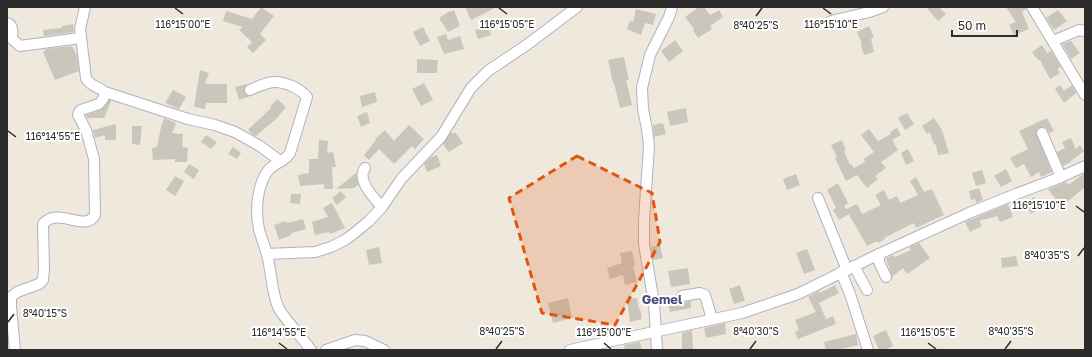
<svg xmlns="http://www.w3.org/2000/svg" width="1092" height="357" font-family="'Golos Text',sans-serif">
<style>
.building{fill:#cac6bb}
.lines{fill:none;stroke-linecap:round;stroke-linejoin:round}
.minor-casing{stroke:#b1b2c1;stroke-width:12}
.minor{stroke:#fff;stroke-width:10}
.marked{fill:#df570e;fill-opacity:0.2;stroke:#df570e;stroke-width:3;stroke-dasharray:8 5;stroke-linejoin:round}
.ticks{fill:none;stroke:#2c2c2c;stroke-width:1.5}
.labels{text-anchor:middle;stroke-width:4;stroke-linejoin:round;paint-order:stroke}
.quarter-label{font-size:13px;font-weight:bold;fill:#474d82;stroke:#fff}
.ticks-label{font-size:10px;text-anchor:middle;fill:#2c2c2c;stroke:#fff;stroke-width:4;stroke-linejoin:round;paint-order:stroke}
</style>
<rect width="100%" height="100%" fill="#efe8dd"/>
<g class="building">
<path d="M261,7l13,9 -14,18 6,6 -13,13 -6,-6 5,-5 -13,-12 4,-3 -20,-6 3,-10 26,8z"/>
<path d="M465,7h32l-26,13z"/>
<path d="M699,7h5l6,8 9,-5 4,7 -13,9 2,3 -14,9 -5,-8 1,-1 -9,-12z"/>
<path d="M926,7h13l7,7 -8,7z"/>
<path d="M1006,7h20v2l-4,3 7,17 -15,6 -5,-10 7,-3z"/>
<path d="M636,9l20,5 -3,11 -8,-2 -4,12 -14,-6 3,-8 3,1z"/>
<path d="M454,10l6,16 -12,6 -9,-14 11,-7 1,1z"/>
<path d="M1058,10l9,11 -13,9 -8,-12z"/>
<path d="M73,24l1,8 -30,4 -1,-6 19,-2v-2z"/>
<path d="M488,26l3,9 -13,4 -3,-9z"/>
<path d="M869,26l5,11 -3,2 3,13 -10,3 -3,-10 1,-1 -5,-12z"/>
<path d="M423,27l7,14 -10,5 -7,-14z"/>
<path d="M446,34l2,6 12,-4 4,13 -20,5 -7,-17z"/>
<path d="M675,40l8,11 -14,11 -8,-11z"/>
<path d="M1071,41l9,12 -9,6 -9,-15z"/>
<path d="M1042,45l5,8 4,-2 10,16 -4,2 3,4 -10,6 -10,-19 -1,1 -7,-9z"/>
<path d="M72,46l5,10 2,15 -24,9 -12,-28 2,-1v-2z"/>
<path d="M624,57l5,23h-3l6,25 -12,3 -6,-25h-1l-5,-23z"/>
<path d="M417,59l21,1 -1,13h-20z"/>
<path d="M200,70l9,3 -4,11h22v19h-21l-1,6 -11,-2z"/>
<path d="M424,83l9,17 -12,6 -9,-17z"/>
<path d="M247,84l-2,3 -1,5 3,3 4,1 -12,4 -4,-13z"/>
<path d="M1060,85l4,6 8,-6 4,8 -12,10 -9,-14z"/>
<path d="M173,90l13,7 -7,12 -14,-6z"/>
<path d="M375,92l2,10 -15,5 -2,-11z"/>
<path d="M277,99l9,8 -10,12 -20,17 -3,-1 -5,-5 23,-22 -1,-1z"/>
<path d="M109,100l2,1 -7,17h-17l-1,-3 15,-5z"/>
<path d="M686,108l2,14 -18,4 -3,-14z"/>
<path d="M367,112l3,11 -9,4 -4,-11z"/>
<path d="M907,113l7,11 -9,6 -7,-12z"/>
<path d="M164,118l12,5 -4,10 11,1 -1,13 6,1 -1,14h-12v-3l-22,1 -1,-12 5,-1 4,-20z"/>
<path d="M934,118l8,12 7,23 -11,2 -2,-11 -2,1 -4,-13 -3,2 -5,-8z"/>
<path d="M1047,118l7,13 -5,2 -3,-5 -4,-1 -5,2 -1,4 16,39 -11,5 -2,-5 -8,5 -7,-13 -8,4 -6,-10 18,-9 -9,-18z"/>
<path d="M663,123l3,11 -12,3 -1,-12z"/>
<path d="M116,124v16h-11v-5l-10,3 -2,-8z"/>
<path d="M409,125l15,14 -9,10 -3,-3 -18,18 -15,-15 -10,11 -5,-5 12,-15 -1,-1 10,-9 9,11z"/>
<path d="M132,126h10l-2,19 -8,-1z"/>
<path d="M897,128l4,7 -9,5 6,10 -17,12 5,6 -11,8 3,3 -11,9 -10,-13 -11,6 -11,-23 2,-1 -6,-12 11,-5 4,10 -2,1 6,14 1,-1 3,4 11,-6 -1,-3 10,-7 -13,-17 8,-6 9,12 13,-7 -1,-2z"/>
<path d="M451,132l2,2 2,-2 8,11 -14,9 -6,-8z"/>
<path d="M206,135l11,7 -6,7 -10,-7z"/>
<path d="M1071,138l5,11 4,-4 4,6 -13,10v1l-8,4 -6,-14 8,-4 -3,-6z"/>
<path d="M319,140l9,1 -1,12 6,-1 3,15h-4l1,22h-9v-5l-24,2 -2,-11 11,-2v-14h9z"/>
<path d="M233,147l8,6 -4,6 -9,-5z"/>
<path d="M908,149l6,12 -8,4 -5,-12z"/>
<path d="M437,155l4,11 -14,6 -3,-8 7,-7z"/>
<path d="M189,164l10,6 -5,9 -10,-7z"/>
<path d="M1006,169l6,12 -11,6 -7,-11z"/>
<path d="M982,170l4,13 -10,3 -4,-13z"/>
<path d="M356,173l2,12 -4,3 -18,1z"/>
<path d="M1085,173v14l-25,21 -6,-6 2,-2 -8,-11 18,-7 2,3z"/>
<path d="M796,174l4,11 -13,5 -4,-11z"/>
<path d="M175,176l9,5 -9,15 -9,-6z"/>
<path d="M916,177l8,15 8,-3 12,26 -28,13 -2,-5 -30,15 1,1 -7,4 -1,-2 -10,5 -21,-37 11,-5 5,10 19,-9 -6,-10 9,-5 5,10 8,-4 3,7 18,-8 -8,-14z"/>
<path d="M838,183l10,20 -4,3 5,8 -10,6 -6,-10 3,-2 -9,-18z"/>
<path d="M979,188l4,12 -7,3 -1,-4 -4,1 -2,-9z"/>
<path d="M341,191l5,6 -9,8 -5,-7z"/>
<path d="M291,194h10l-1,10 -10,-1z"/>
<path d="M1034,197l6,8v3l-9,6 -7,-10z"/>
<path d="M332,203l13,25 -15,6 -1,-2 -14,3 -3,-13 16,-5 -5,-9z"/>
<path d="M1008,204l5,13 -13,5 -3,-6 -18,5 3,5 -12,6 -5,-10z"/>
<path d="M303,219l3,10 -15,4v2l-12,5 -5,-15 12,-4 1,2z"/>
<path d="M919,243l11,15 -23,16 -4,-6 -11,9 -6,-19 7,-3 2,2 16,-7 -2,-3z"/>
<path d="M660,245l3,13 -10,2 -2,-13z"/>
<path d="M379,247l3,16 -13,2 -3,-15z"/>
<path d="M807,249l8,21 -11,4 -8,-21z"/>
<path d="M632,251l3,15 -2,1 4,15 -12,3 -2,-10 -13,4 -3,-11 15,-5 -2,-10z"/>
<path d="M1016,256l2,10 -16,2 -1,-10z"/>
<path d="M688,268l2,16 -19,3 -3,-16z"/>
<path d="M740,285l5,16 -11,3 -5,-15z"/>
<path d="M835,285l4,8 -20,10 7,16 7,-3 3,8 -38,15 -3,-7 4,-2 -4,-10 21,-8 -8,-15 11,-6 1,2z"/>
<path d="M568,298l4,20 -19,5 -5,-20z"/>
<path d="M637,298l2,12 1,-1 2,10 -12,3 -3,-23z"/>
<path d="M679,301l4,1 8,-1v7l-21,4 -2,-9z"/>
<path d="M725,323l1,11 -20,4 -2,-10z"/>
<path d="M692,330l1,20h-11v-17z"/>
<path d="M886,330l7,16 -9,4h-5l-6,-14z"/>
<path d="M856,334l2,11 -21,5h-11l-2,-8z"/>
<path d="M640,342l2,8h-17l-1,-5z"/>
</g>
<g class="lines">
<defs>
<g id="minor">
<path d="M1032,7l53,88"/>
<path d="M831,21l38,-9 14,-5"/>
<path d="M7,23c7,2 5,9 5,16l8,7 60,-8"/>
<path d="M1053,41l26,-11 6,1"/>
<path d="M250,90c18,-8 24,-11 42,-4 6,3 11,6 15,11l-17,56c-5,9 -17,10 -23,19 -10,15 -12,39 -8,57 2,9 6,17 8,26 5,18 4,37 12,54 8,13 23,28 32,41"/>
<path d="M105,92l83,27 27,6 20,7 25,14 20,15"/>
<path d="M1042,133l19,44"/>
<path d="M365,168c-9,12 9,30 17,39"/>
<path d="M818,198l29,72"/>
<path d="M267,254l48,-2 16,-5 14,-7 7,-5 17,-14 13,-14 20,-29 39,-41 30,-49 17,-17 40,-27 49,-37"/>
<path d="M879,254v8l7,15"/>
<path d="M854,266l13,24"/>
<path d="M841,272l9,22 18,56"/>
<path d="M682,296l18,-3 5,2 7,24"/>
<path d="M15,350l-4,-43v-10l6,-5 22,-8 4,-4 1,-12 -1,-44c15,-18 42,9 52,-9l-1,-56 -8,-29 -8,-15 1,-3 2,-2 18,-6 4,-5 2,-6c-6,-8 -14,-5 -19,-15l-6,-49 5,-22"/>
<path d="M326,350l29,-10 10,1 19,9"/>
<path d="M570,350l172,-37 56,-19 81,-40 90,-41 47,-19 45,-17 24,-11"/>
<path d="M657,350l-3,-47 -10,-59v-24l5,-74 -2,-17 -4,-20 -1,-21 8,-33 19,-38 3,-10"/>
</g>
</defs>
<use href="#minor" class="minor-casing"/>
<use href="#minor" class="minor"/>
</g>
<path class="marked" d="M577,156l75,37 8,49 -45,83 -73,-12 -33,-115z"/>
<path class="ticks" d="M175,8l8,6M499,8l8,6M823,8l8,6M756,16l6,-8M8,131l8,6M1076,206l8,6M1078,256l6,-8M8,322l6,-8M279,343l8,6M604,343l7,6M928,343l8,6M496,349l6,-8M750,349l6,-8M1005,349l6,-8"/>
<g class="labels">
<g class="quarter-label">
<text x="662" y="304">Gemel</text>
</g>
</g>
<g class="ticks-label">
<text x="507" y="28">116°15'05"E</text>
<text x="831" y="28">116°15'10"E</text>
<text x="183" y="28">116°15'00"E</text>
<text x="756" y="29">8°40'25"S</text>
<text x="53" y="140">116°14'55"E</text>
<text x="1039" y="209">116°15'10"E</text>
<text x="1047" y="259">8°40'35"S</text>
<text x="45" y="317">8°40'15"S</text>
<text x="502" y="335">8°40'25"S</text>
<text x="756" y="335">8°40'30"S</text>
<text x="1011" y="335">8°40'35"S</text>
<text x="279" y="336">116°14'55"E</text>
<text x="604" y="336">116°15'00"E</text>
<text x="928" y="336">116°15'05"E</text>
</g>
<rect width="1092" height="357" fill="none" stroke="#2c2c2c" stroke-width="16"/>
<path d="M952 30v6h65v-6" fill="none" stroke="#2c2c2c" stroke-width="2"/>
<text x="958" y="30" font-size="12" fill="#2c2c2c" stroke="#ffffff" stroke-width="3" paint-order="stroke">50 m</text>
</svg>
